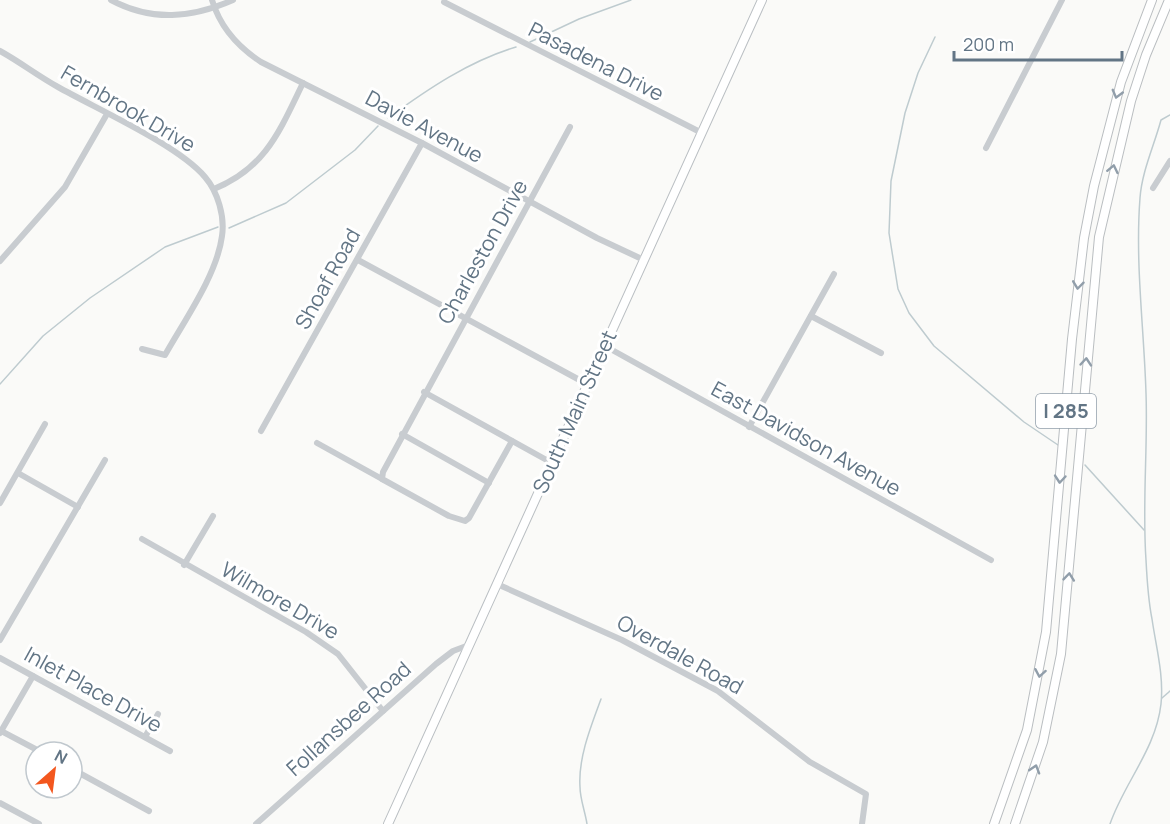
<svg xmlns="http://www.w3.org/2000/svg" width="1170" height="824" font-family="Manrope,sans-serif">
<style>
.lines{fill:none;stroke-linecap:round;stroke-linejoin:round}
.stream{stroke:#becbcf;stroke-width:1.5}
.major-casing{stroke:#babfc3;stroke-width:10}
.highway-casing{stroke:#babec1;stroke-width:10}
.minor{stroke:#c8ccd0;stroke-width:6}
.major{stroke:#fff;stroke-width:8}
.highway{stroke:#fff;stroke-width:8}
.oneway{stroke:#919eaa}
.labels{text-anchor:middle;stroke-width:6;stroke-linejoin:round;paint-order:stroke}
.shield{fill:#fff;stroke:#919eaa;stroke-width:1.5}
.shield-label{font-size:20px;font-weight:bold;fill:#627585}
.street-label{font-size:21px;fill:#627585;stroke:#fff}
</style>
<rect width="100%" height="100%" fill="#fafaf8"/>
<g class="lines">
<g class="stream">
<path d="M935,37l-17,36 -13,40 -14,68 -2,52 9,56 11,24 25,33 90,76 34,23"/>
<path d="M530,42l49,-23 52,-19"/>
<path d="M388,118c40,-29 81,-57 128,-71"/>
<path d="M229,228l57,-25 69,-53 23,-24"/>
<path d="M0,384l43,-48 47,-38 75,-51 53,-20"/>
<path d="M1085,465l59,65"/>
<path d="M1162,698l8,-7"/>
<path d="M587,824c-2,-13 -7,-25 -7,-37 -2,-29 11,-61 21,-88"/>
<path d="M1110,824c14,-41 46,-75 51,-120 3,-29 -5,-57 -9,-85 -4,-20 -5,-39 -6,-59 -4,-56 2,-111 0,-167 -2,-65 -11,-130 -6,-195 2,-27 14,-52 21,-78l9,-5"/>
</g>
<defs>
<path id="major" d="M388,824l374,-824"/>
<g id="highway">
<path d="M994,824l33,-94 19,-98 26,-293 12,-101 10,-52 27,-104 31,-82"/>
<path d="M1015,824l28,-82 18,-88 38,-417 32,-136 15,-46 23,-55"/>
</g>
</defs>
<use href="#major" class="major-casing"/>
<use href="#highway" class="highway-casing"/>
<g class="minor">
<path d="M111,0c41,22 81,18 122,0"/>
<path d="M212,0c8,27 26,47 49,62l161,81 175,95 47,22"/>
<path d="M444,2l258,131"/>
<path d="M0,51c20,11 38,25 58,36 39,22 120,58 147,90 13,15 20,40 17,59 -5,39 -38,85 -57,119l-23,-6"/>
<path d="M986,148l76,-148"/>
<path d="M1153,188l17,-27"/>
<path d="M214,189c52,-21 66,-59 89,-106"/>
<path d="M358,260l229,124"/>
<path d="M0,261l65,-74 42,-73"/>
<path d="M811,316l70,37"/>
<path d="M605,346l386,214"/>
<path d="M424,392l128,71"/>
<path d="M749,427l85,-153"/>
<path d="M261,431l161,-288"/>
<path d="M402,434l87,49"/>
<path d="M512,441l-43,77 -4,3 -16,-5 -67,-37 1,-7 187,-345"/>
<path d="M317,443l65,36"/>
<path d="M18,473l60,34"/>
<path d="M0,503l45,-79"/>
<path d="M142,539l164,93 32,22 45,57"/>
<path d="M184,565l29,-49"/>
<path d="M497,584l125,56 96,51 92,71 56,32 -4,30"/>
<path d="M0,640l105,-180"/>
<path d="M0,658l170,93"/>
<path d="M1,731l40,21"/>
<path d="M0,733l33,-57"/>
<path d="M145,737l13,-23"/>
<path d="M72,769l77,42"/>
<path d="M0,803l39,21"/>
<path d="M256,824l180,-160 17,-13 16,-6"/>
</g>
<use href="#major" class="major"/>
<use href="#highway" class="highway"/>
</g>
<defs><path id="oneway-chevron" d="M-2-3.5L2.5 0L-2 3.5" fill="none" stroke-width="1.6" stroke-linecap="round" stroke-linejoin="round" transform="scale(1.5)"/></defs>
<g class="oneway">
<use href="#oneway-chevron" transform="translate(1117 94) rotate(105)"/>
<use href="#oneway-chevron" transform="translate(1113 169) rotate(-78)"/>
<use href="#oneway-chevron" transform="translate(1078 285) rotate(97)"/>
<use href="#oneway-chevron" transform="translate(1086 362) rotate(-85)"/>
<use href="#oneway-chevron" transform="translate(1060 479) rotate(95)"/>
<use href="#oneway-chevron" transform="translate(1069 577) rotate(-84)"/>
<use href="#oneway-chevron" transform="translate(1040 673) rotate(100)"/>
<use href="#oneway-chevron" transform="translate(1035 769) rotate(-73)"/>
</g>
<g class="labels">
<rect class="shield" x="1036" y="394" width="60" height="34" rx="4.5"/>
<g class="shield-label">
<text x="1066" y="418">I 285</text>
</g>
<g class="street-label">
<text transform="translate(596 62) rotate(27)" y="7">Pasadena Drive</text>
<text transform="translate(128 109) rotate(30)" y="7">Fernbrook Drive</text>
<text transform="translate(424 127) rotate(28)" y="7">Davie Avenue</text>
<text transform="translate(483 252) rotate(-61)" y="7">Charleston Drive</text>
<text transform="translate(328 279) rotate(-61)" y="7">Shoaf Road</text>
<text transform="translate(575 412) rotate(-66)" y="7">South Main Street</text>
<text transform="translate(806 439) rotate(29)" y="7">East Davidson Avenue</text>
<text transform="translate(280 601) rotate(30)" y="7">Wilmore Drive</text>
<text transform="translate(680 655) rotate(29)" y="7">Overdale Road</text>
<text transform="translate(93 690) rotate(29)" y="7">Inlet Place Drive</text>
<text transform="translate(349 719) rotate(-42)" y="7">Follansbee Road</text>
</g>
</g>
<g transform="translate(54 770) rotate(28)"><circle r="28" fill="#ffffff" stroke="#c0c8ce" stroke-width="1.5"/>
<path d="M0-4.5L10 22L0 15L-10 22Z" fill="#f3571e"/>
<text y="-9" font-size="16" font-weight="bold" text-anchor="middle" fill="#627585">N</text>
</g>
<path d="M954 51v9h168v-9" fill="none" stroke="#627585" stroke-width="3"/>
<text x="963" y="51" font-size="18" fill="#627585" stroke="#ffffff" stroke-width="4.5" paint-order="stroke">200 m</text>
</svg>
